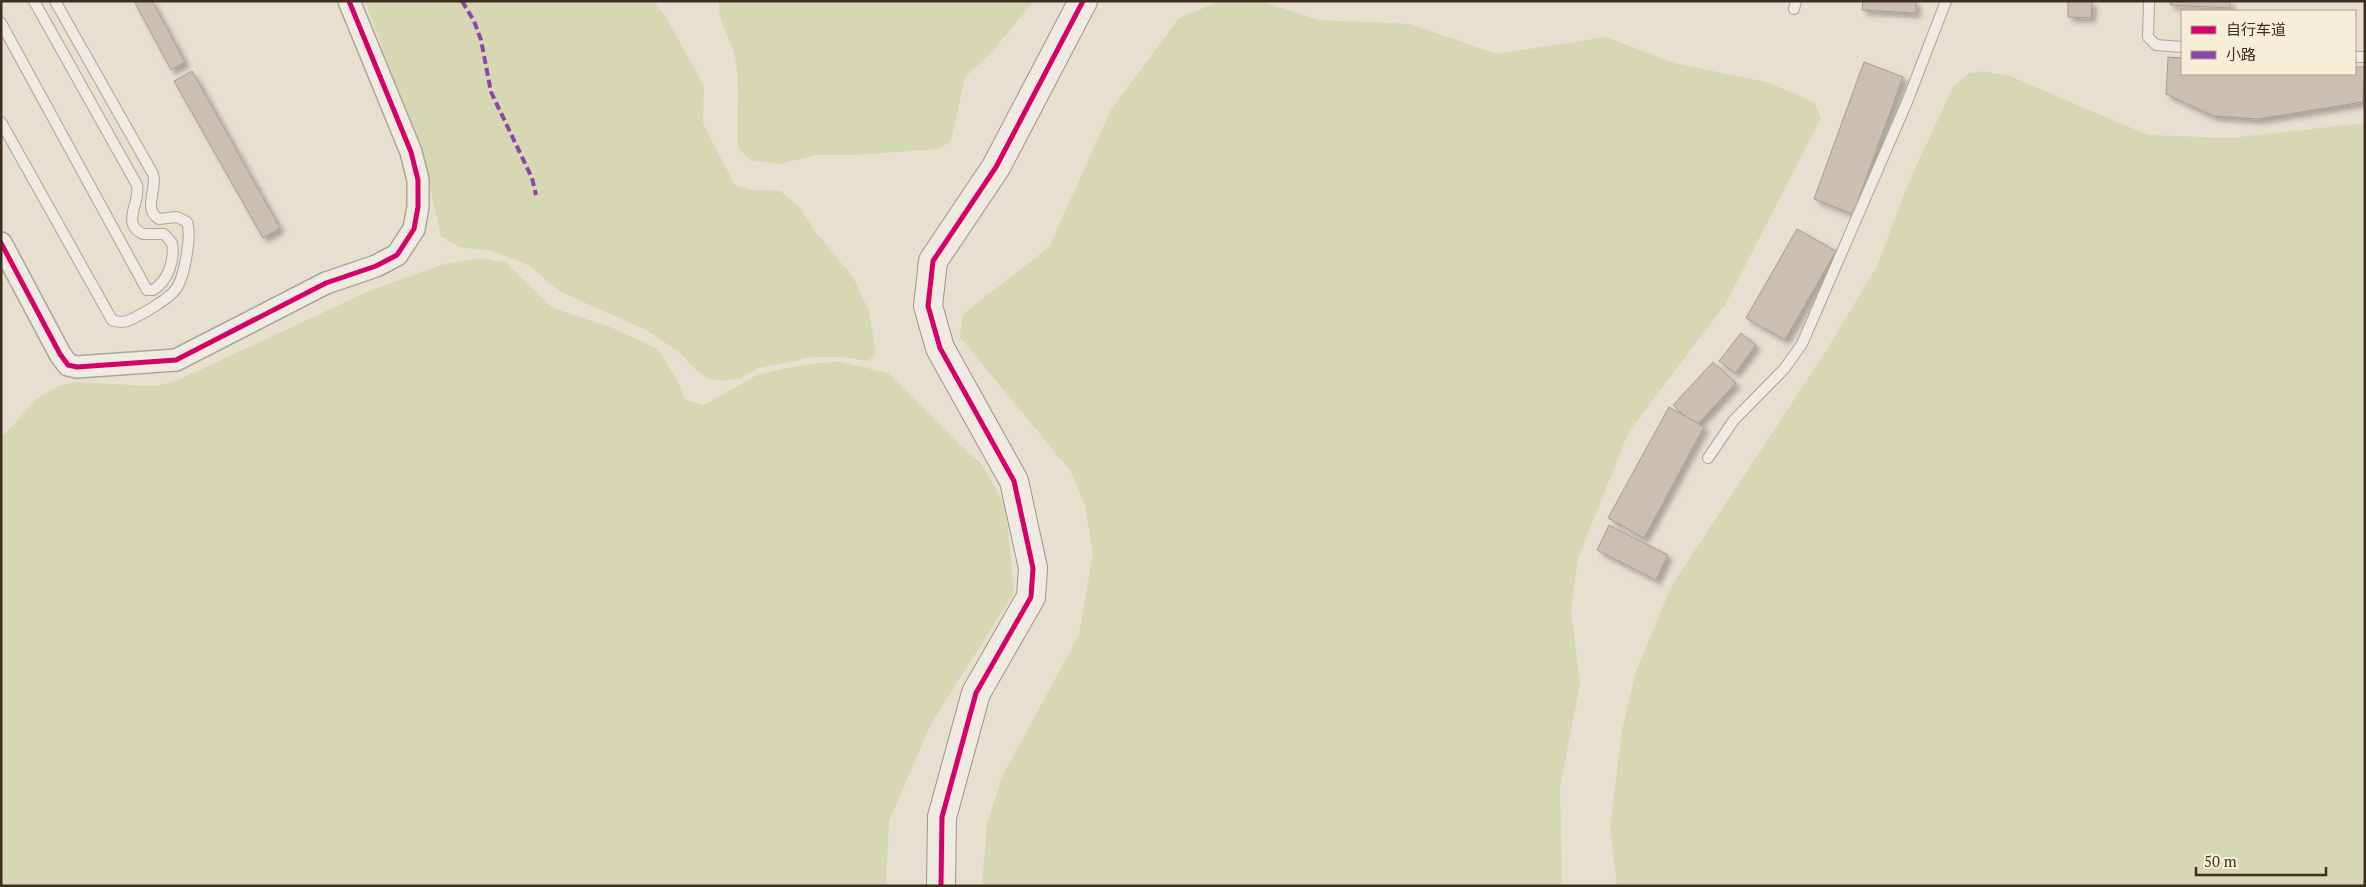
<svg xmlns="http://www.w3.org/2000/svg" width="2366" height="887" font-family="'PT Serif','Noto Sans SC',serif">
<style>
.green{fill:#d6d7b3}
.building{fill:#cbbfb2;stroke:#a89c90;filter:url(#shadow)}
.lines{fill:none;stroke-linecap:round;stroke-linejoin:round}
.lane-casing{stroke:#ada599;stroke-width:12}
.street-casing{stroke:#ada599;stroke-width:24}
.secondary-casing{stroke:#9c958a;stroke-width:30}
.lane{stroke:#efebe3;stroke-width:10}
.street{stroke:#efebe3;stroke-width:21}
.secondary{stroke:#efebe3;stroke-width:28}
.quiet{stroke:#8e44ad;stroke-width:4;stroke-dasharray:8 4;stroke-linecap:butt}
.cycleway-casing{stroke:#f7eed8;stroke-width:8}
.cycleway{stroke:#d6006c;stroke-width:5}
</style>
<defs>
<filter id="shadow"><feDropShadow dx="4.5" dy="4.5" stdDeviation="2.5" flood-color="#0004"/></filter>
</defs>
<rect width="100%" height="100%" fill="#e7e0d1"/>
<g class="green">
<path d="M365,1h288l14,18 37,67 -1,38 32,61 16,5 29,1 18,14 16,25 39,47 16,34 7,43 -8,7 -28,-4h-28l-53,11 -19,10 -17,3 -14,-2 -12,-8 -17,-18 -32,-22 -87,-39 -33,-27 -36,-14 -33,-4 -18,-11 -17,-75z"/>
<path d="M719,1h315l-42,51 -27,25 -14,64 -12,8 -85,6h-37l-39,9 -28,-4 -12,-12c-2,-30 3,-61 -3,-91 -4,-19 -18,-35 -16,-56z"/>
<path d="M1221,1h41l56,19 92,4 87,30 109,-17 68,26 92,19 48,20 7,16 -96,187 -96,126 -51,127 -7,51 9,76 -20,102 2,99h-580l5,-62 15,-47 77,-142 14,-82 -8,-47 -14,-34 -111,-135 2,-22 87,-68 62,-137 68,-92z"/>
<path d="M1984,71l26,5 138,59 82,3 135,-15v763h-748l-7,-59 12,-96 14,-60 36,-86 151,-229 54,-90 31,-82 45,-97 16,-14z"/>
<path d="M483,258l23,5 47,45 57,19 48,22 19,31 8,20 19,5 53,-30 25,-6 37,-6 21,-1 48,11 73,73 20,17 25,44 8,86 -83,131 -42,97 -3,65h-885v-450l6,-4 28,-32 21,-13 17,-5 81,4 22,-5 193,-90 72,-26z"/>
</g>
<g class="building">
<path d="M134,1h18l33,61 -14,8z"/>
<path d="M1863,1h53v12l-54,-3z"/>
<path d="M2068,1h24l-1,17 -23,-1z"/>
<path d="M2170,1h60v7l-60,-3z"/>
<path d="M2168,57l14,1v16h173v-7h10l-2,35 -105,17 -45,-3 -47,-22z"/>
<path d="M1864,62l39,15 -50,137 -39,-15z"/>
<path d="M192,71l88,157 -17,10 -89,-157z"/>
<path d="M1797,229l39,22 -51,89 -39,-22z"/>
<path d="M1741,333l15,12 -21,28 -16,-12z"/>
<path d="M1713,362l23,21 -40,43 -23,-21z"/>
<path d="M1669,407l35,20 -60,111 -36,-20z"/>
<path d="M1609,525l59,30 -12,25 -59,-30z"/>
</g>
<g class="lines">
<defs>
<g id="lane">
<path d="M2149,1l-1,36 8,8 26,2"/>
<path d="M1794,9l2,-8"/>
<path d="M1,23l146,267h6c15,-9 22,-30 19,-47l-8,-9h-21c-23,-11 -2,-31 -6,-49l-103,-184"/>
<path d="M2355,57h10"/>
<path d="M1,122l111,198c5,2 10,3 15,1 11,-4 42,-22 49,-32 8,-11 16,-53 11,-67l-10,-5 -18,2c-17,-10 -1,-30 -6,-45l-98,-173"/>
<path d="M1708,458l26,-38 50,-51 18,-25 105,-242 39,-101"/>
</g>
<path id="street" d="M1,243l59,111 8,11 9,2 99,-7 150,-77 50,-17 21,-11 17,-26 4,-22v-27l-7,-28 -62,-151"/>
<path id="secondary" d="M941,886l1,-69 34,-124 55,-96 2,-29 -19,-87 -74,-133 -12,-42 5,-45 63,-94 87,-166"/>
</defs>
<use href="#lane" class="lane-casing"/>
<use href="#street" class="street-casing"/>
<use href="#secondary" class="secondary-casing"/>
<use href="#lane" class="lane"/>
<use href="#street" class="street"/>
<use href="#secondary" class="secondary"/>
<path class="quiet" d="M462,1l12,20 7,19 10,52 41,86 4,17"/>
<defs>
<g id="cycleway">
<path d="M1,243l59,111 8,11 9,2 99,-7 150,-77 50,-17 21,-11 17,-26 4,-22v-27l-7,-28 -62,-151"/>
<path d="M941,886l1,-69 34,-124 55,-96 2,-29 -19,-87 -74,-133 -12,-42 5,-45 63,-94 87,-166"/>
</g>
</defs>
<use href="#cycleway" class="cycleway-casing"/>
<use href="#cycleway" class="cycleway"/>
</g>
<rect width="2366" height="887" fill="none" stroke="#3d2e20" stroke-width="5"/>
<rect x="2181" y="10" width="175" height="65" fill="#f7eed8" stroke="#ada18e"/>
<rect x="2191" y="26" width="25" height="8" fill="#d6006c" stroke="#ada18e"/>
<text x="2226" y="35" font-size="15" fill="#3d2e20">自行车道</text>
<rect x="2191" y="51" width="25" height="8" fill="#8e44ad" stroke="#ada18e"/>
<text x="2226" y="60" font-size="15" fill="#3d2e20">小路</text>
<path d="M2196 867v8h130v-8" fill="none" stroke="#3d2e20" stroke-width="2.5"/>
<text x="2204" y="867" font-size="15" fill="#3d2e20" stroke="#f7eed8" stroke-width="4" paint-order="stroke">50 m</text>
</svg>
